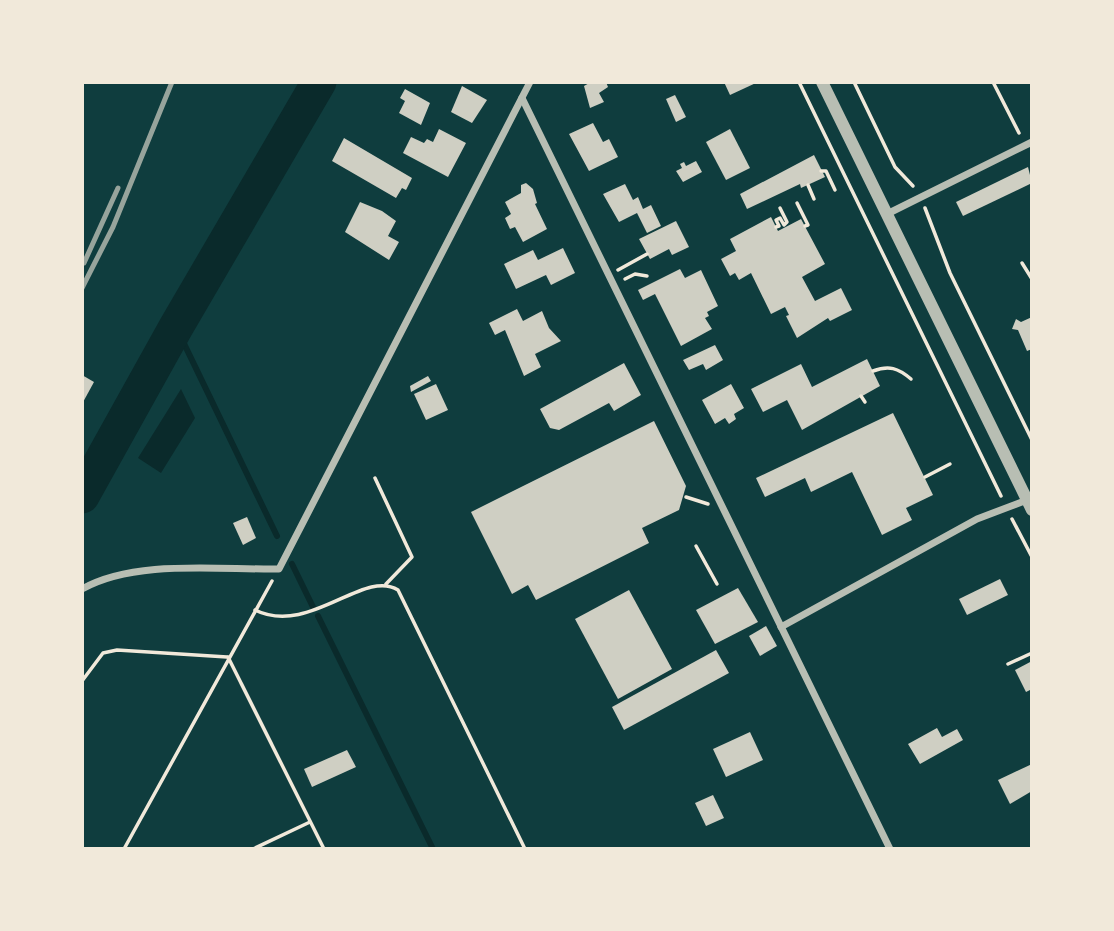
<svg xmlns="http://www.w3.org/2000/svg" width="1114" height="931" font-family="'Exo 2',sans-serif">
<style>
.water{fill:#0a2a2b}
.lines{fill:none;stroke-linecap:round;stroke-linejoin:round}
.stream{stroke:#0a2a2b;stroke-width:6}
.river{stroke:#0a2a2b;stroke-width:35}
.building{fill:#cfcfc3}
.path{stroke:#f1e9da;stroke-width:3.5}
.minor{stroke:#b8beb3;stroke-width:7}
.tertiary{stroke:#b8beb3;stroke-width:12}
.rail{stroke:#97a49c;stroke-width:5}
</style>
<rect width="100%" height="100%" fill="#0f3d3e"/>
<path class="water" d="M181,389l14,29 -34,55 -23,-15z"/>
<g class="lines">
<g class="stream">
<path d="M176,327l101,209"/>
<path d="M292,564l21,43"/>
<path d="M318,616l115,233"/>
</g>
<path class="river" d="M82,496l94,-169 143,-245"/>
</g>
<g class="building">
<path d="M591,82h15l2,5 -9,6 5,9 -14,6 -6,-22z"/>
<path d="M724,82h34l-28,13z"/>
<path d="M462,86l25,14 -15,23 -21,-11z"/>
<path d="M405,89l25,14 -9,22 -22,-12 6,-12 -5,-3z"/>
<path d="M675,95l11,22 -10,5 -10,-23z"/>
<path d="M593,123l10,19 6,-3 9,18 -29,14 -20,-37z"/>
<path d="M439,129l27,14 -18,34 -45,-24 8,-16 13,6 3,-4 6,3z"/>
<path d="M730,129l20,39 -24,12 -20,-38z"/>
<path d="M344,138l68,40 -6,12 -4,-2 -6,10 -64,-37z"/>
<path d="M814,155l11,22 -24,11 -1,-4 -53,25 -7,-15z"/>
<path d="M696,161l6,11 -19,10 -7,-11 6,-3 -2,-4 4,-2 2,4z"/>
<path d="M1028,167l4,16 -69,33 -7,-14z"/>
<path d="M526,183l7,6 4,14 -2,1 12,25 -24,13 -8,-15 -5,2 -5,-11 6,-4 -6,-12 16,-9v-8z"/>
<path d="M625,184l8,16 5,-3 5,12 8,-4 10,21 -14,7 -10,-20 -18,9 -16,-28z"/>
<path d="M360,202l22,9 14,10 -8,15 11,6 -10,18 -44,-28z"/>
<path d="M771,217l7,14 23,-12 24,45 -23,13 13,24 26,-13 11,22 -22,11 -2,-3 -31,20 -11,-22 3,-1 -4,-8 -14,7 -20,-41 -12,7 -4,-7 -5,3 -9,-17 15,-8 -6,-12z"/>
<path d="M676,221l13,26 -17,8 -3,-6 -19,10 -11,-20z"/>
<path d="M563,248l12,25 -24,12 -5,-10 -30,14 -12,-25 29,-14 5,10z"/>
<path d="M680,269l5,9 16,-8 17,36 -11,6 2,4 -4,2 7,11 -31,17 -26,-52 -12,6 -5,-10z"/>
<path d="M517,309l6,12 19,-10 7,17 12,13 -26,13 6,13 -17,9 -19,-46 -10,5 -6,-12z"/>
<path d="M1032,317v32l-5,2 -9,-21 -6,-1 4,-10 5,3z"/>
<path d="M715,345l8,15 -17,10 -3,-6 -14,6 -6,-10z"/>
<path d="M867,359l13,27 -78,44 -15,-30 -24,12 -12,-23 50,-25 11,23z"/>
<path d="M624,363l17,32 -27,16 -5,-8 -50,27 -9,-2 -10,-19z"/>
<path d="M82,375l12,7 -12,22z"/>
<path d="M428,376l3,5 -20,11 -1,-6z"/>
<path d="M436,384l12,26 -22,10 -12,-26z"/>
<path d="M731,384l13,24 -10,6 2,5 -7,5 -4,-6 -10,6 -13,-24z"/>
<path d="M893,413l40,82 -27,13 6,12 -30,15 -30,-63 -41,20 -6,-14 -40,19 -9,-19z"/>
<path d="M654,421l32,65 -7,24 -37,18 7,15 -113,57 -8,-15 -16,9 -41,-82z"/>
<path d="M247,517l9,21 -13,7 -10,-22z"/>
<path d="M1000,579l8,16 -41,20 -8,-16z"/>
<path d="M738,588l20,34 -43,22 -19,-34z"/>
<path d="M629,590l43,79 -54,30 -43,-80z"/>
<path d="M766,626l11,20 -17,10 -11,-20z"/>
<path d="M716,650l13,23 -105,57 -12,-23z"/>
<path d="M1032,661v28l-6,3 -11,-22z"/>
<path d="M937,728l5,9 15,-8 6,11 -43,24 -12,-20z"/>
<path d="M750,732l13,28 -37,17 -13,-28z"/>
<path d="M347,750l9,17 -44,20 -8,-18z"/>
<path d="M1032,764v27l-22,13 -12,-24z"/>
<path d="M713,795l11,23 -18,8 -11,-23z"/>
</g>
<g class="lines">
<g class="path">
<path d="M799,82l202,414"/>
<path d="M854,82l41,85 18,19"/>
<path d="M993,82l26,51"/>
<path d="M821,171h5l9,19"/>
<path d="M808,185l6,14"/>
<path d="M797,203l11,22 -3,1"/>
<path d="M925,208l25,65 82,167"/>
<path d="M776,227l3,-1 -3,-6 4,-2 4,7 3,-3 -7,-14"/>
<path d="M1022,263l10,16"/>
<path d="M618,270l29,-16"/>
<path d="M625,279l10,-5 12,2"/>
<path d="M873,371c16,-6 25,-3 38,8"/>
<path d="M861,396l4,6"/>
<path d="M925,477l25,-13"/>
<path d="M375,478l37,79 -26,27"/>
<path d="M686,497l22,7"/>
<path d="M1012,519l20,38"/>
<path d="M696,546l21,38"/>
<path d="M255,610c54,27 109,-42 143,-20l127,259"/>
<path d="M228,657l96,192"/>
<path d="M1008,664l24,-11"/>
<path d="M82,681l21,-28 14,-3 110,7"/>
<path d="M124,849l148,-268"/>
<path d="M253,849l57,-27"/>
</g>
<g class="minor">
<path d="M522,98l368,751"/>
<path d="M887,214l145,-72"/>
<path d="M82,589c53,-30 137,-19 197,-20l251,-487"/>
<path d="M781,627l196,-108 50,-19"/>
</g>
<path class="tertiary" d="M822,82l210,428"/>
<g class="rail">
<path d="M84,263l34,-75"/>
<path d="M82,288l31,-61 59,-145"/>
</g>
</g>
<rect width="1114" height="931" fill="none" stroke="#f1e9da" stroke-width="168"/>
</svg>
